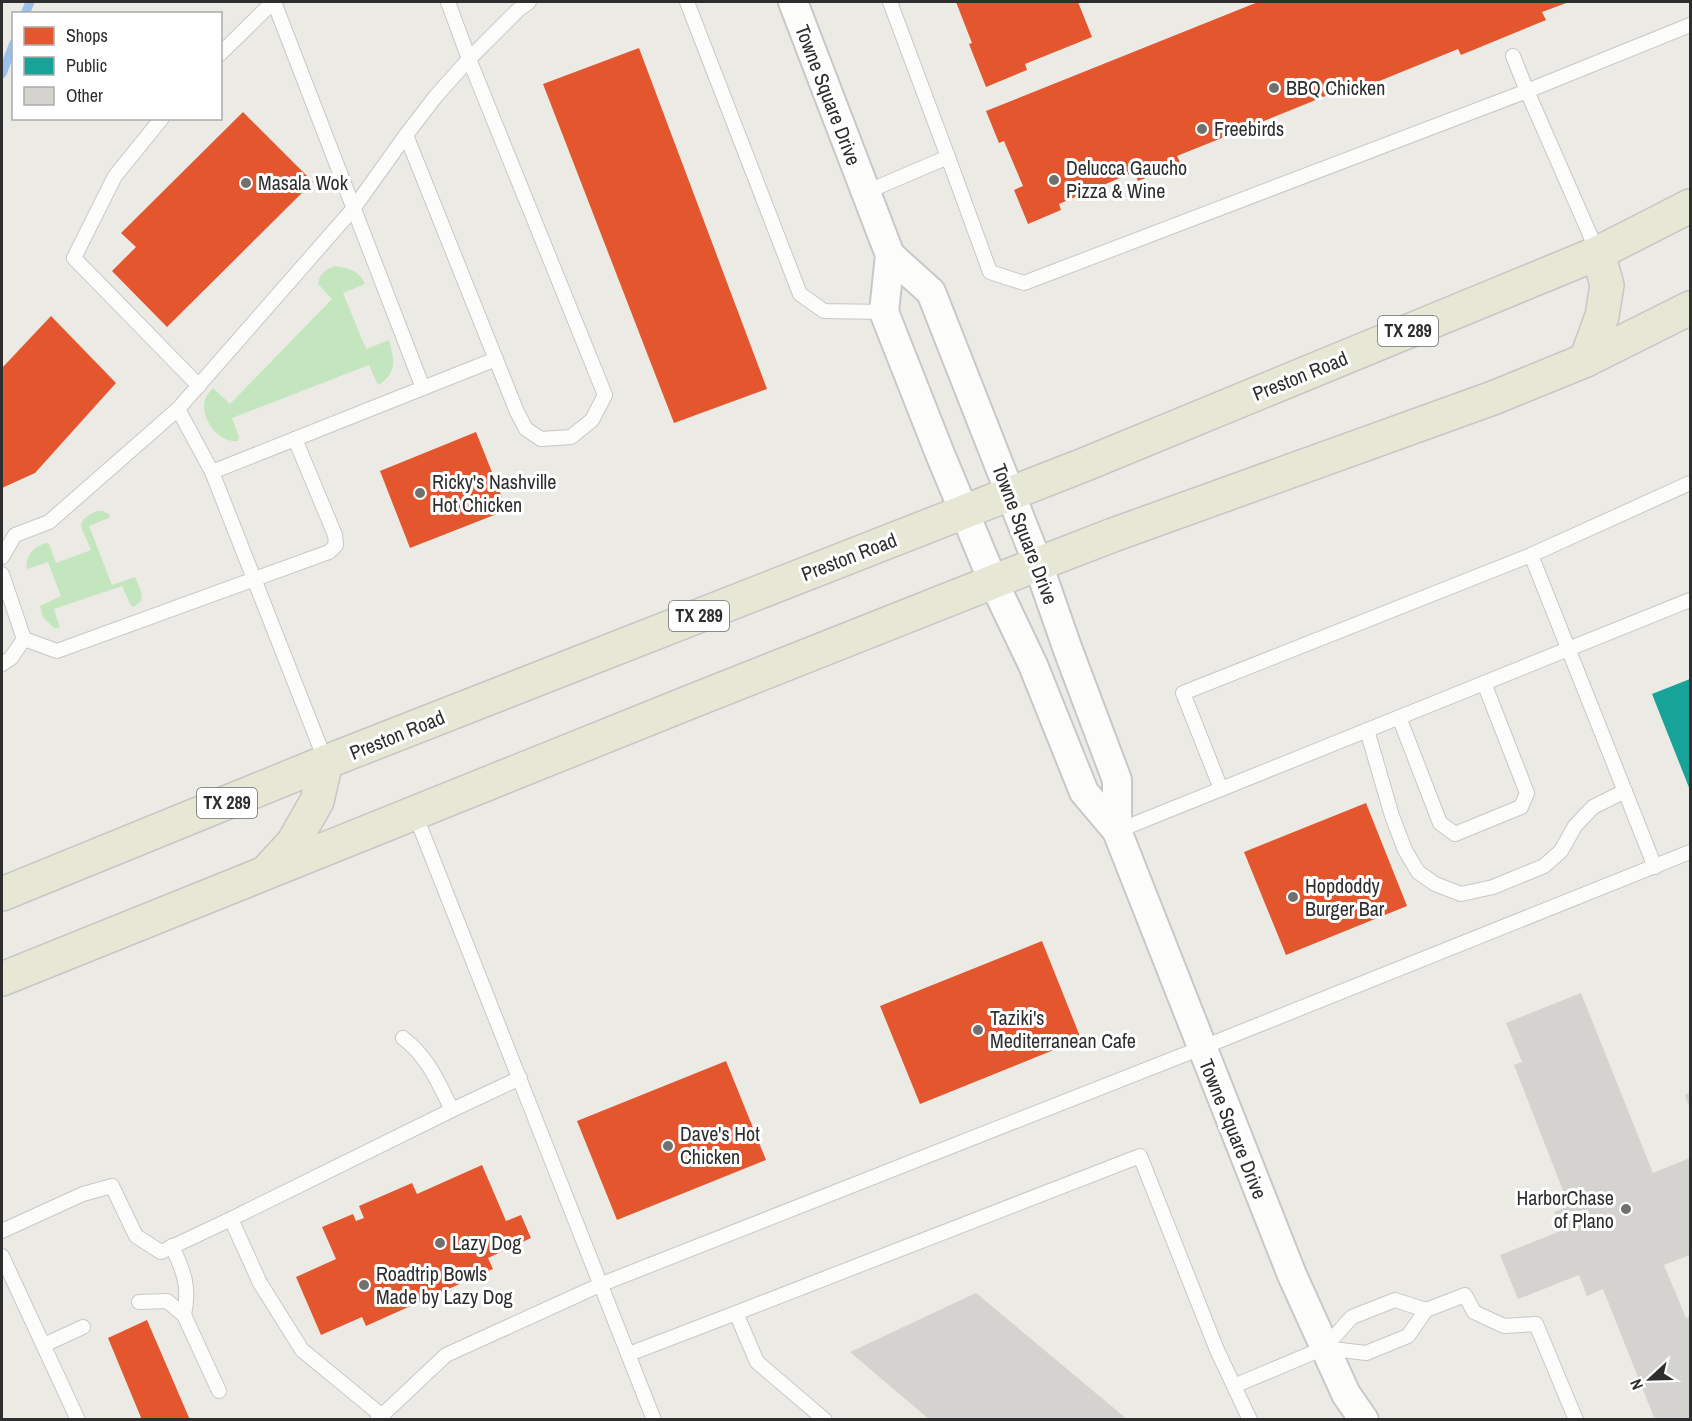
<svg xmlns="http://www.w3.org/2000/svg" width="1692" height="1421" font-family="'Archivo Narrow',sans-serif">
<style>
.green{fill:#c4e6bf}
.shops{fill:#e4572e}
.public{fill:#17a398}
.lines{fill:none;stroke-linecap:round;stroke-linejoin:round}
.stream{stroke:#9bc0ea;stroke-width:9}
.building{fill:#d4d3cf}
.service-casing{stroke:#c9c8c8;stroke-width:16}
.minor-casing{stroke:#c9c8c8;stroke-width:32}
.primary-casing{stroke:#c6c6c4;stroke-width:36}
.service{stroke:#fcfcfb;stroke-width:14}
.minor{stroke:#fcfcfb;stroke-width:28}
.primary{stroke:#e7e7d6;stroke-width:33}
.poi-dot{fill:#70706e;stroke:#fff;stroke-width:2}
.labels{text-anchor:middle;stroke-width:6;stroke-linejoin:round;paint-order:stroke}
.shield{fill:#fff;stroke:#6d6d6d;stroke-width:1.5}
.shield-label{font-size:18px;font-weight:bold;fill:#2e2e2e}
.poi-label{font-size:20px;fill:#2e2e2e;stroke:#fff;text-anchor:start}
.street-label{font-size:20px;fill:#2e2e2e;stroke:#fff}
</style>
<rect width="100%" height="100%" fill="#ebeae4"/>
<g class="green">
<path d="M335,266c13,2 24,4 30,18l-22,9 23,56 23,-9c5,19 9,33 -11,45l-9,-20 -137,53 7,19 -1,4c-18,2 -34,-18 -34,-35 0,-7 4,-13 9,-18l17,16 102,-105 -14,-15c2,-11 7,-14 17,-18z"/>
<path d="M97,511h6l7,4 -1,3 -20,8 23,59 23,-8 7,17 -1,7 -7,6 -3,-1 -9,-20 -68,23 6,19h-6l-11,-11 -3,-11 21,-10 -13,-34 -21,7c-2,-13 7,-23 19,-26l3,1 7,19 35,-13c-7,-21 -20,-28 6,-39z"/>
</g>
<g class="shops">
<path d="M956,2h122l14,35 -67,27 2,6 -41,17 -17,-43 3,-1z"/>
<path d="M1258,2h311l-27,10 4,8 -85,35 -3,-6 -118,48 -2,-6 -161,65 4,8 -43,17 -4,-9 -75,32 2,6 -33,14 -14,-34 9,-4 -19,-45 -5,2 -13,-32z"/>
<path d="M639,48l128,341 -93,34 -131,-339z"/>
<path d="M243,112l70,70 -146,145 -55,-56 24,-24 -15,-14z"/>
<path d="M51,316l65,67 -81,90 -33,15v-120z"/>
<path d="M476,432l31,78 -97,38 -30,-77z"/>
<path d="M1366,803l41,103 -121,49 -42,-103z"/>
<path d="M1042,941l39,98 -161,65 -40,-98z"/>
<path d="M726,1061l40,99 -149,60 -40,-99z"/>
<path d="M482,1165l24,56 15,-6 10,23 -43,20 5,11 -127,57 -4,-9 -41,18 -25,-58 40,-18 -14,-32 31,-13 3,7 8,-3 -5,-12 53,-23 5,11z"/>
<path d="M147,1320l43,100h-48l-34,-82z"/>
</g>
<path class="public" d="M1690,679v111l-38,-96z"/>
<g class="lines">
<g class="stream">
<path d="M25,14l5,-12"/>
<path d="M2,74l12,-31"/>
</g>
</g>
<g class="building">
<path d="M1581,993l72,180 37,-15v97l-26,10 22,53 4,-2v104h-35l-52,-131 -16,7 -8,-21 -61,24 -18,-44 61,-24 -7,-19 15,-6 -55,-141 8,-3 -16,-39z"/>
<path d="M1690,1092v17l-5,-14z"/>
<path d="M976,1293l152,127h-198l-80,-68z"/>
</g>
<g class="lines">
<defs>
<g id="service">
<path d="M687,2l113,292 24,17 60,1"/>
<path d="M890,2l58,155"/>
<path d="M220,54l53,-52"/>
<path d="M1513,56l14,35 163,-66"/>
<path d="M162,118l-47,58 -41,82 125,128"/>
<path d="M406,135l111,277 9,17 15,10 30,-2 21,-17 13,-25 -136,-336 -21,-57"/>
<path d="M866,192l82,-35 42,115 34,11 503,-192 71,162"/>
<path d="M423,388l73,-29"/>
<path d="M212,472l211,-84 -149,-386"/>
<path d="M1531,555l124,312"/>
<path d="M2,557l13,-22 34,-13 129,-113"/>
<path d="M2,574l22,65 -13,19 -9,6"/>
<path d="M24,639l33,12 272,-99 7,-7 -1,-10 -40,-96"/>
<path d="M1399,717l41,106 15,11 66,-27 6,-14 -43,-110"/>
<path d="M1367,730l25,86 13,34 13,22 17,12 26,10 32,-7 51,-21 17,-15 14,-25 18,-19 32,-16"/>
<path d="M326,762l-114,-290 -34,-63 175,-200 53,-74 30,-39 33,-37 49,-49 11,-8"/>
<path d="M1221,789l-38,-96 348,-138 159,-72"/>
<path d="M415,814l239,606"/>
<path d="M1117,831l573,-231"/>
<path d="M403,1038c25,19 35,44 49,72l68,-32"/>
<path d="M231,1219l221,-109"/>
<path d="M2,1231l81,-37 29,-8 24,50 25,16 70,-33 29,64 42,67 79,65"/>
<path d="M172,1246c12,26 18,41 12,69"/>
<path d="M2,1256l76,164"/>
<path d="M139,1302l28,-1 17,14 35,76"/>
<path d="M44,1345l39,-18"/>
<path d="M1324,1348l42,5 42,-17 18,-26 39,-15 9,17 30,14 32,-2 40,96"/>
<path d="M629,1354l107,-41"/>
<path d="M1234,1386l90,-38 28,-31 43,-17 31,10"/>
<path d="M377,1420l69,-65 156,-71 599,-236 489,-196"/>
<path d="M825,1420l-68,-58 -21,-49 404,-157 77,194 33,70"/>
</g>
<g id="minor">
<path d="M793,2l97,253 -6,57 56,142 53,127 40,84 51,127 33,39 175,444 54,119 18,26"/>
<path d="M890,255l41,37 107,272 30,86 49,130v51"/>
</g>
<g id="primary">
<path d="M1586,360l16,-44 5,-31 -9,-32"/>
<path d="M268,870l25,-27 24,-42 9,-39"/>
<path d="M2,894l324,-132 760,-298 512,-211 92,-47"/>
<path d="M2,979l693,-279 343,-136 75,-29 380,-137 93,-38 104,-52"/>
</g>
</defs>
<use href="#service" class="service-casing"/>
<use href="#minor" class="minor-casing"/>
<use href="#primary" class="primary-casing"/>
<use href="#service" class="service"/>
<use href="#minor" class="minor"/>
<use href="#primary" class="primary"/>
</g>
<g class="poi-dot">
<circle cx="1274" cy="88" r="6"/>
<circle cx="1202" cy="129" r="6"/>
<circle cx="1054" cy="180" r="6"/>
<circle cx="246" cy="183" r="6"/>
<circle cx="420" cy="493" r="6"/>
<circle cx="1293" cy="897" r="6"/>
<circle cx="978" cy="1030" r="6"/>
<circle cx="668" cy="1146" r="6"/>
<circle cx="1626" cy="1209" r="6"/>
<circle cx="440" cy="1243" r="6"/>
<circle cx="364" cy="1285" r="6"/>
</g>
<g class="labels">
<g class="shield">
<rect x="1378" y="316" width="60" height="30" rx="4.5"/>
<rect x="669" y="601" width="60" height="30" rx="4.5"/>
<rect x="197" y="788" width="60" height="30" rx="4.5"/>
</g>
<g class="shield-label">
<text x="1408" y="337">TX 289</text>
<text x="699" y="622">TX 289</text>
<text x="227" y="809">TX 289</text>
</g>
<g class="poi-label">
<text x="1286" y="95">BBQ Chicken</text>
<text x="1214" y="136">Freebirds</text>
<text x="1066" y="175">Delucca Gaucho<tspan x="1066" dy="23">Pizza &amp; Wine</tspan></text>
<text x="258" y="190">Masala Wok</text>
<text x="432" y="489">Ricky's Nashville<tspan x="432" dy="23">Hot Chicken</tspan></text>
<text x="1305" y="893">Hopdoddy<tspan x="1305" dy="23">Burger Bar</tspan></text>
<text x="990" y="1025">Taziki's<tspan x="990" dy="23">Mediterranean Cafe</tspan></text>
<text x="680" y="1141">Dave's Hot<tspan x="680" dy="23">Chicken</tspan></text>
<text x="1614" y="1205" text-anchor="end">HarborChase<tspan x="1614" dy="23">of Plano</tspan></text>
<text x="452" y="1250">Lazy Dog</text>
<text x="376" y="1281">Roadtrip Bowls<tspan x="376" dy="23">Made by Lazy Dog</tspan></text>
</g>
<g class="street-label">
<text transform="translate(828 95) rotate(69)" y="7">Towne Square Drive</text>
<text transform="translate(1300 376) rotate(-22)" y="7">Preston Road</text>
<text transform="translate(1025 534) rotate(69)" y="7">Towne Square Drive</text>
<text transform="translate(849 557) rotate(-21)" y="7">Preston Road</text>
<text transform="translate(397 735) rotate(-22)" y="7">Preston Road</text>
<text transform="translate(1233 1129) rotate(68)" y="7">Towne Square Drive</text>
</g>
</g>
<rect width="1692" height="1421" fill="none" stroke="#2e2e2e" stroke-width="6"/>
<rect x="12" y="12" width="210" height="108" fill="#ffffff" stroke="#ababab" stroke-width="1.5"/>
<rect x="24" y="27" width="30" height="18" fill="#e4572e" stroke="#ababab" stroke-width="1.5"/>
<text x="66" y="42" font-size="18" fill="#2e2e2e">Shops</text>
<rect x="24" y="57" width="30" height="18" fill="#17a398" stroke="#ababab" stroke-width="1.5"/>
<text x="66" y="72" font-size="18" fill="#2e2e2e">Public</text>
<rect x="24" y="87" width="30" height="18" fill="#d4d3cf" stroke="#ababab" stroke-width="1.5"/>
<text x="66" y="102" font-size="18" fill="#2e2e2e">Other</text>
<g transform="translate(1650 1379) rotate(248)" stroke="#ffffff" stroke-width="4.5" paint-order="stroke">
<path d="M0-4.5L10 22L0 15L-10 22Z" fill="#2e2e2e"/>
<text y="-9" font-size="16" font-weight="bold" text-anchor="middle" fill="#2e2e2e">N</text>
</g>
</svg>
